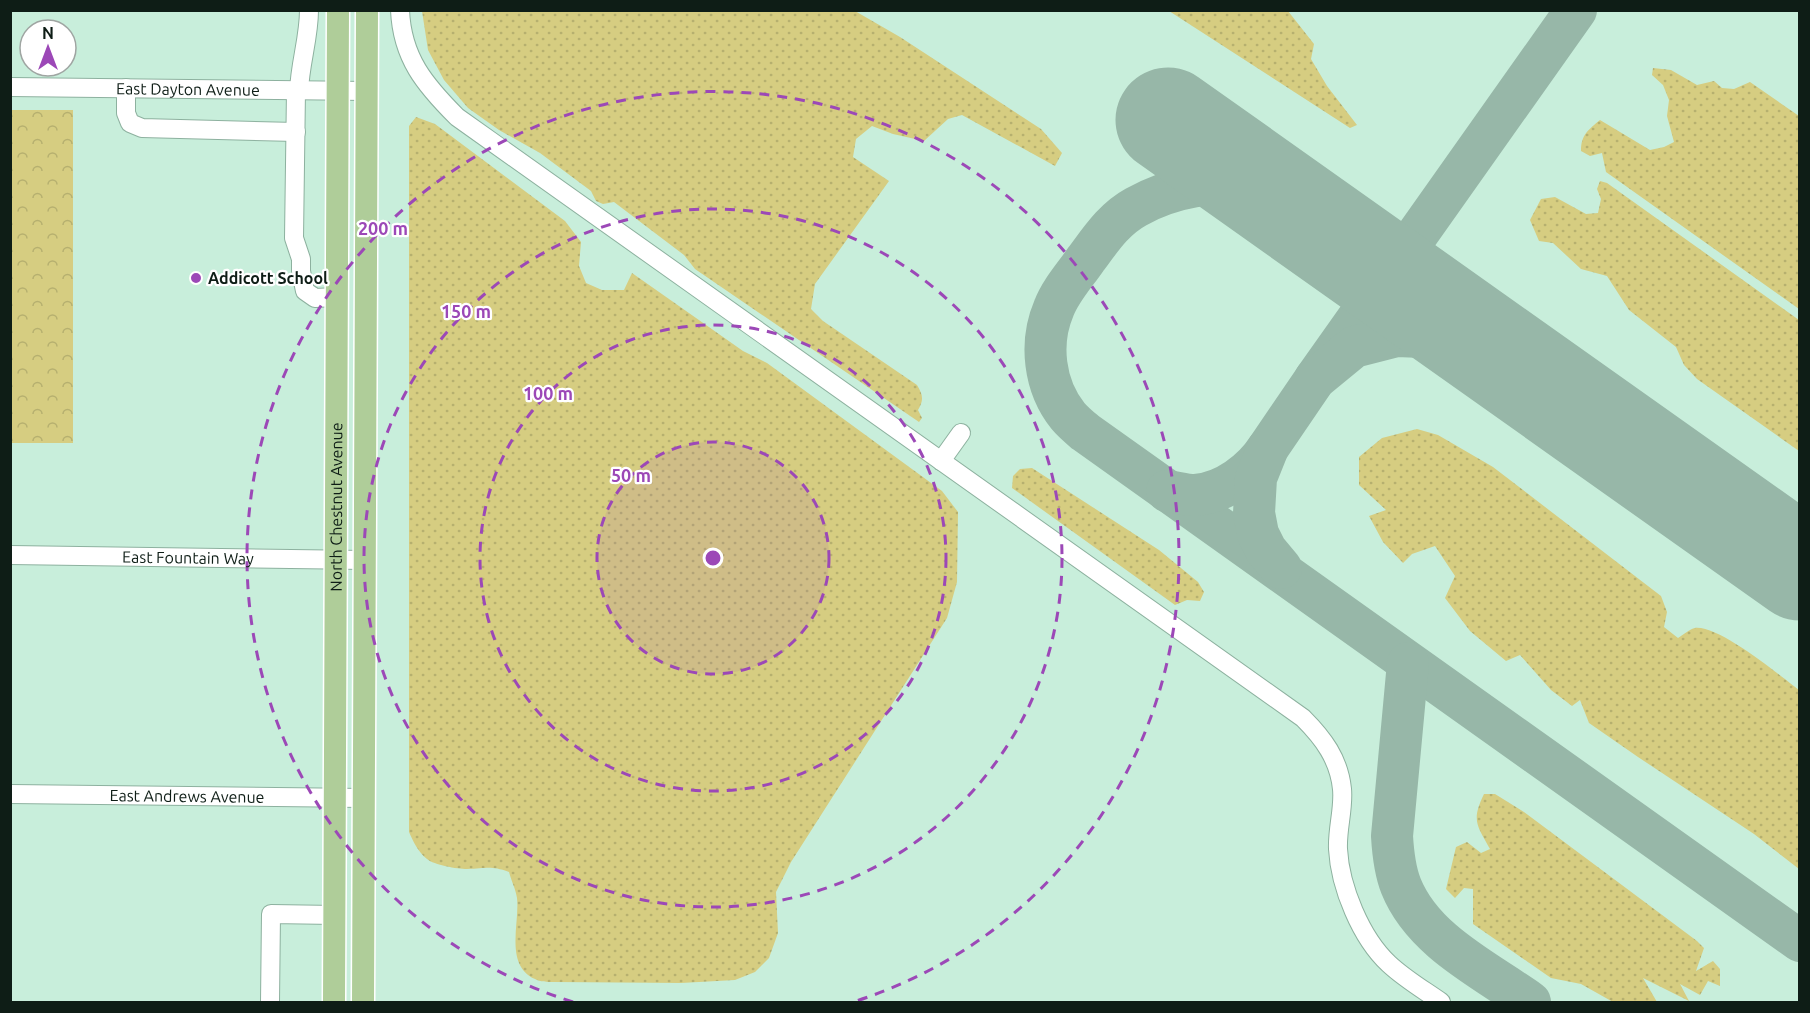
<svg xmlns="http://www.w3.org/2000/svg" width="1810" height="1013" font-family="Ubuntu,sans-serif">
<style>
.grass{fill:url(#grass-dots)}
.park{fill:url(#park-crowns)}
.lines{fill:none;stroke-linecap:round;stroke-linejoin:round}
.taxiway{stroke:#97b7a8;stroke-width:42}
.runway{stroke:#97b7a8;stroke-width:105}
.minor-casing{stroke:#8db19f;stroke-width:20}
.major-casing{stroke:#fff;stroke-width:25}
.minor{stroke:#fff;stroke-width:18}
.major{stroke:#afcd99;stroke-width:22}
.ring{fill:none;stroke:#9c48b7;stroke-width:3;stroke-dasharray:10 8}
.poi-dot{fill:#9c48b7;stroke:#fff;stroke-width:2}
.labels{text-anchor:middle;stroke-width:4.5;stroke-linejoin:round;paint-order:stroke}
.street-label{font-size:16px;fill:#0e1d16;stroke:#fff}
.poi-label{font-size:16px;font-weight:bold;fill:#0e1d16;stroke:#fff;text-anchor:start}
.centre{fill:#9c48b7;stroke:#fff;stroke-width:3}
.ring-label{font-size:18px;text-anchor:middle;font-weight:bold;fill:#9c48b7;stroke:#fff;stroke-width:4.5;stroke-linejoin:round;paint-order:stroke}
</style>
<defs>
<pattern id="grass-dots" width="8" height="8" patternUnits="userSpaceOnUse" patternTransform="scale(1.5)"><rect width="8" height="8" fill="#d6cd81"/><path d="M2 2h.1M6 6h.1" fill="none" stroke="#b6b06f" stroke-width="1.8" stroke-linecap="round"/></pattern>
<pattern id="park-crowns" width="20" height="18" patternUnits="userSpaceOnUse" patternTransform="scale(1.5)"><rect width="20" height="18" fill="#d6cd81"/><path d="M2 6a3 3 0 1 1 6 0M12 15a3 3 0 1 1 6 0" fill="none" stroke="#b6b06f"/></pattern>
</defs>
<rect width="100%" height="100%" fill="#c8eedb"/>
<g class="grass">
<path d="M422,11h433l45,26 141,92 21,24 -7,13 -93,-51 -14,4 -24,22 -31,-7 -21,-8 -16,13 -3,18 36,24 -74,103 -4,25 12,12 94,64c6,10 7,15 1,25l4,8 -3,4 -224,-153 -11,-14 -70,-53 -11,2 -7,-3 -5,-10 -51,-38 -41,-23 -31,-22 -24,-28 -16,-30z"/>
<path d="M1169,11h119l26,33 -3,15 16,27 30,39 -7,3z"/>
<path d="M1653,68l18,2 26,15 17,-4 8,7 12,1 16,-7 49,34v193l-193,-137 -4,-19 -12,3 -9,-5c0,-16 7,-21 19,-31l50,30 14,-3 10,-5 -7,-26 2,-16 -6,-15 -11,-10z"/>
<path d="M416,117l19,7 130,97 16,21 -2,24 7,17 16,7h22l8,-17 111,78 24,12 175,128 16,21 -1,70 -10,36 -156,244 -15,30 2,41 -9,25 -14,14 -20,8 -54,3 -128,-1c-5,0 -13,0 -18,-3 -31,-14 -15,-56 -18,-81 -1,-8 -6,-18 -8,-26 -20,-7 -23,-3 -42,-3 -10,0 -33,-4 -40,-10 -9,-7 -14,-18 -18,-27v-706z"/>
<path d="M1600,181l7,2 192,137v131l-102,-72 -13,-14 -8,-18 -47,-37 -22,-34 -26,-7 -28,-26 -14,-2 -9,-21 11,-21 14,-2 31,17 12,-1 3,-14 -4,-10z"/>
<path d="M1417,429l21,6 55,32 168,129 6,16 -3,15 14,11c5,-3 12,-9 17,-10 24,-3 84,47 104,62v179l-45,-35 -116,-77 -49,-34 -9,-23 -8,6 -21,-16 -31,-35 -14,6 -36,-30 -25,-33 10,-22 -20,-30 -23,8 -9,9 -20,-21 -14,-26 17,-6 -27,-25v-28l23,-19z"/>
<path d="M1032,468l127,82 39,32 6,10 -4,9 -13,-1 -12,5 -163,-117 1,-12 7,-7z"/>
<path d="M1484,794h11l29,18 173,129 7,7 -8,23 17,-10 7,8v17l-12,-5 -8,14 -20,-11 9,17 -46,-23 14,24h-44l-32,-18 -30,-6 -78,-54v-35l-9,-1 -9,10 -9,-9 10,-42 11,-5 14,11 9,-4c-13,-24 -19,-28 -6,-55z"/>
</g>
<rect class="park" x="11" y="110" width="62" height="333"/>
<g class="lines">
<g class="taxiway">
<path d="M1259,184c-41,-4 -86,2 -123,23 -22,12 -35,32 -50,52 -11,16 -25,31 -32,49 -15,35 -10,78 14,108 5,6 11,11 17,16l715,509"/>
<path d="M1315,379l261,-369"/>
<path d="M1167,491c9,1 19,4 28,4 30,-2 58,-24 73,-47"/>
<path d="M1281,568l-15,-18 -8,-16 -4,-21 2,-35 12,-30 47,-69 39,-32 43,-11 52,2 54,19"/>
<path d="M1408,663l-16,173c1,17 3,35 9,50 22,55 84,84 129,116"/>
</g>
<path class="runway" d="M1168,120l632,448"/>
<defs>
<g id="minor">
<path d="M400,10c2,48 25,75 57,107l846,601c20,20 36,41 39,71 2,19 -5,40 -4,60 2,38 23,89 51,115 16,15 35,26 52,38"/>
<path id="s1" d="M10,87l357,4"/>
<path d="M126,88v25l4,10 12,5 154,4"/>
<path d="M296,90l-2,148 7,21v12l4,20 10,7 22,-1"/>
<path d="M299,91c1,-28 10,-53 10,-81"/>
<path d="M941,461l20,-28"/>
<path id="s2" d="M10,555l355,5"/>
<path id="s3" d="M10,794l354,4"/>
<path d="M270,1002l1,-88 64,1"/>
</g>
<g id="major">
<path id="s4" d="M334,1002l4,-992"/>
<path d="M363,1002l4,-992"/>
</g>
</defs>
<use href="#minor" class="minor-casing"/>
<use href="#major" class="major-casing"/>
<use href="#minor" class="minor"/>
<use href="#major" class="major"/>
</g>
<circle cx="713" cy="558" r="116" fill="#9c48b7" fill-opacity=".12"/>
<g class="ring">
<circle cx="713" cy="558" r="116"/>
<circle cx="713" cy="558" r="233"/>
<circle cx="713" cy="558" r="349"/>
<path d="M573 1002A466 466 0 1 1 853 1002"/>
</g>
<circle class="poi-dot" cx="196" cy="278" r="6"/>
<g class="labels">
<g class="street-label">
<text dy="6" stroke="none"><textPath href="#s1" startOffset="178">East Dayton Avenue</textPath></text>
<text dy="6" stroke="none"><textPath href="#s4" startOffset="495">North Chestnut Avenue</textPath></text>
<text dy="6" stroke="none"><textPath href="#s2" startOffset="178">East Fountain Way</textPath></text>
<text dy="6" stroke="none"><textPath href="#s3" startOffset="177">East Andrews Avenue</textPath></text>
</g>
<g class="poi-label">
<text x="208" y="284">Addicott School</text>
</g>
</g>
<circle cx="713" cy="558" r="9" class="centre"/>
<g class="ring-label">
<text x="383" y="235">200 m</text>
<text x="466" y="318">150 m</text>
<text x="548" y="400">100 m</text>
<text x="631" y="482">50 m</text>
</g>
<rect width="1810" height="1013" fill="none" stroke="#0e1d16" stroke-width="24"/>
<g transform="translate(48 48)"><circle r="28" fill="#ffffff" stroke="#9fa5a2" stroke-width="1.5"/>
<path d="M0-4.5L10 22L0 15L-10 22Z" fill="#9c48b7"/>
<text y="-9" font-size="16" font-weight="bold" text-anchor="middle" fill="#0e1d16">N</text>
</g>
</svg>
